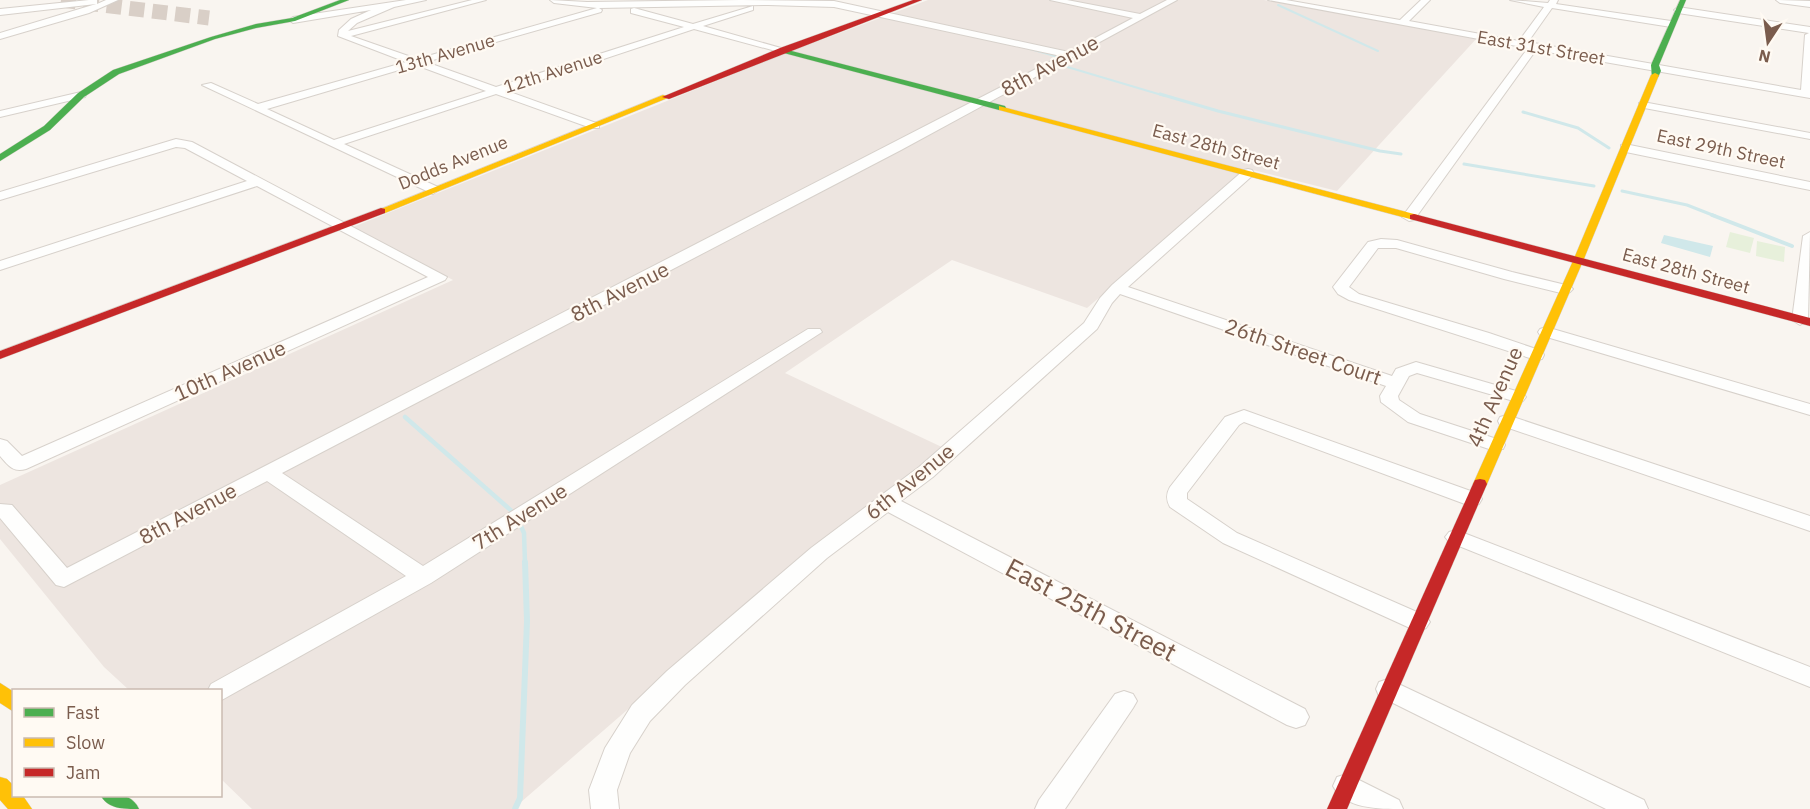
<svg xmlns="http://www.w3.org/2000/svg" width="1810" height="809" font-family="'IBM Plex Sans',sans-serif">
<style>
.industrial{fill:#ede5e0}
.green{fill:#e7f0db}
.water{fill:#d0e8ea}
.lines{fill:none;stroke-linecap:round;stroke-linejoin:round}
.stream-far4{stroke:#d0e8ea;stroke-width:2}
.stream-far3{stroke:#d0e8ea;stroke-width:3}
.stream-far2{stroke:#d0e8ea;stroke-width:4}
.stream-far1{stroke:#d0e8ea;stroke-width:4.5}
.stream{stroke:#d0e8ea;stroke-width:6}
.primary-tunnel{stroke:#d9cfc7;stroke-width:15;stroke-dasharray:15 8;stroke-linecap:butt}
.street-casing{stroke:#d7d1cb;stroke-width:2}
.fast-casing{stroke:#d9d2cb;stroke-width:1}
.slow-casing{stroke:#d9d2cb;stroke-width:1}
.jam-casing{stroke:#d9d2cb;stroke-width:1}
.street{fill:#fefefd;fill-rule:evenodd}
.fast{fill:#4caf50;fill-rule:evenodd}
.slow{fill:#ffc107;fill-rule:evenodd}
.jam{fill:#c62828;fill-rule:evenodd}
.labels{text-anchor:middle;stroke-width:4.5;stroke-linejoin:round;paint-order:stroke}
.far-street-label{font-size:18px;fill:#7a5c4d;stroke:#fffaf3}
.street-label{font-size:21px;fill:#7a5c4d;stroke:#fffaf3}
.near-street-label{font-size:26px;fill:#7a5c4d;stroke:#fffaf3}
</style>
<rect width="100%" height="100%" fill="#f9f5f0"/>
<path class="industrial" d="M928,0h336l213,38 -140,153 -88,-22 -162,139 -135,-48 -167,113 161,76 -50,38 -58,40 -325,282h-261l-31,-30 -1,-89h-91l-25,-23 -104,-128v-54l453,-205 -100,-53 431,-173z"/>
<g class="green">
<path d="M1730,232l24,6 -4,15 -24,-6z"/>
<path d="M1757,241l28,6 -1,15 -28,-6z"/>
</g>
<path class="water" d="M1664,235l49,11 -3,11 -49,-14z"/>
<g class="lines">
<g class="stream-far4">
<path d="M1278,5l100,46"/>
<path d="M1027,48l31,9 -7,4"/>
<path d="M1064,66l101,30"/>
</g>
<g class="stream-far3">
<path d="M1160,94l58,17 162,40 21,3"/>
<path d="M1523,112l55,16 31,20"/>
<path d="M1464,164l130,22"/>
<path d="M1622,191l65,14 28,11"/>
</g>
<path class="stream-far2" d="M1712,215l80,31"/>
<g class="stream-far1">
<path d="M405,417l110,97"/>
<path d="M519,522l5,11 1,30"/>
</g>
<path class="stream" d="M515,809l5,-11 7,-177 -2,-59"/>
<path class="primary-tunnel" d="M61,0l148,18"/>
<defs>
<g id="street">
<path d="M89,0h8v4l9,-4h12l-29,13 -89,26v-6l96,-29 -96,11v-6z"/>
<path d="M406,0h20l-32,7 -37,16 -9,8 124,-31h14l-135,36 66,23 180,-51 -43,-5 -4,-3 37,2 154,-2 93,1 235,51 64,-34 -83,-18h17l73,14 27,-14h10l-276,150 -619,323 141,93 385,-237h12l2,3 -391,251 -211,118v-11h-12l3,-6 195,-108 -139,-95 -203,106 -8,-2 -56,-67v-14l12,1 55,63 994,-512 -227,-49 -66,-2 -169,3 3,2 -1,2 -175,50 70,25 188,-60 -53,-14v-4l3,-1 59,16 60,-18v4l-50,16 85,24 -5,3 -89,-24 -187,62 92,33v4h-8l-95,-34 -152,50 94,43 1,3 -6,4 -231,-109 9,-2 47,21 148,-42 -68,-26 1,-6 12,-11 20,-9 -78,13 -4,-3 4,-3zM416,65l70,26 -152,49 -67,-31z"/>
<path d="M1268,0h18l114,20 21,-20h9l-21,21 110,20 25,-34 -34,-7 38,3 2,-3h8l-2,4 115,17 4,3 -4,3 -119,-19 -24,34 273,48 4,-55 4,-2 -131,-20 -4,-3 4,-3 132,20v71l-274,-48 -122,170 -5,1 -7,-4 126,-169z"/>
<path d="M1776,0l34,1v6l-30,-4z"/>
<path d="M81,92l5,3 -1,2 -85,20v-6z"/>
<path d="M1643,102l167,31v6l-171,-32v-4z"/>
<path d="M176,139l16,3 255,135 -2,3 -419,189c-13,4 -18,-4 -26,-13v-17l7,2 15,15 406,-179 -171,-91 -257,84v-9l247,-80 -62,-33 -9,-1 -176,53v-8z"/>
<path d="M1625,144l185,38v8l-189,-39v-6z"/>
<path d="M1248,169l4,1 2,3 -2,3 -124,111 264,89 4,-7 20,-7 107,31 3,4 -3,4 -6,1 -100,-29 -8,3 -11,20 1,4 21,14 83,27 2,4 -2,4h-14l-81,-27 -27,-20 -1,-6 6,-10 -266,-92 -8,9 -15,26 -164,148 -32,24 404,208 4,8 -4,8 -9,3 -9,-3 -399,-213 -61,46 -142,127 -35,36 -20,32 -13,37 2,19h-28l-2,-19 16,-42 27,-43 35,-34 144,-123 108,-81 165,-144 16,-25 12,-13 132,-115z"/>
<path d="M1810,232l-2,88 -8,5 -8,-5 11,-84z"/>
<path d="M1381,239l16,1 115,32 58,14 3,3 -3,3 -5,2 -61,-15 -108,-31h-18l-29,39 10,7 130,39 53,18 2,4 -2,4 -6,1 -187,-60 -11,-6 -5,-7 35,-45z"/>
<path d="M1546,327l264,77v11l-270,-80 -2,-3 2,-3z"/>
<path d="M1244,410l235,84 3,5 -3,5 -7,2 -7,-2 -221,-82 -5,3 -52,68v6l50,34 189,83 4,6 -4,6 -8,3 -8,-3 -187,-85 -53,-36c-4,-7 -4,-13 0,-20l55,-70z"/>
<path d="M1507,415l303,101v15l-310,-106 -2,-4 2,-4z"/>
<path d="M1456,530l354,137v20l-361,-145 -4,-5 4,-5z"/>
<path d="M1388,679l256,121 4,9h-42l-227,-113 -3,-7 3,-7z"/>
<path d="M1124,691l9,3 4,7 -4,7 -68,101h-30l4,-9 76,-106z"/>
<path d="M1347,774l52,26 4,9c-25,0 -58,0 -70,-23l4,-9z"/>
</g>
<g id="fast">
<path d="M340,0h9l-54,21 -39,7 -41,11 -96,35 -35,23 -34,33 -50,31v-7l44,-28 34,-33 35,-23 98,-33 45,-13 36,-6z"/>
<path d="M1680,0h6l-27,65 2,6 -3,6h-6l-1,-12z"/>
<path d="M780,48l225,58 1,2 -7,2 -219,-58z"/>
<path d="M101,796c15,-2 31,-3 38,13 -15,0 -31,0 -38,-13z"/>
</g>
<g id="slow">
<path d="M1655,73l4,2 -76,186 -96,223 -2,4h-10l-2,-4 100,-223 78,-186z"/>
<path d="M663,95l7,2 -285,116h-8l-1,-2z"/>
<path d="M999,106l419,109 1,2 -5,3 -4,-1 -411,-109z"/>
<path d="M0,683l14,9v20l-14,-9z"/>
<path d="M0,777l7,2 7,7v10h9l9,13h-24l-8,-9z"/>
</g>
<g id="jam">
<path d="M913,0h9l-253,99 -7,-2 118,-49z"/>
<path d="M381,208l4,1v4l-385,146v-8z"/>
<path d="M1414,214l396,104v8l-400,-107v-4z"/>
<path d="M1480,479l5,1 2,4 -140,325h-20l146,-325 2,-4z"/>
</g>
</defs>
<use href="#street" class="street-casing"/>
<use href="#fast" class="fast-casing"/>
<use href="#slow" class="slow-casing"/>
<use href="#jam" class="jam-casing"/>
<use href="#street" class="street"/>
<use href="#fast" class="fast"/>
<use href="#slow" class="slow"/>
<use href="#jam" class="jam"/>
</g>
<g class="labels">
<g class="far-street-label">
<text transform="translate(1541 48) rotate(10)" y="6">East 31st Street</text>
<text transform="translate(445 54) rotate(-16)" y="6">13th Avenue</text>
<text transform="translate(553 72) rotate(-18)" y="6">12th Avenue</text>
<text transform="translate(1216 147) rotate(15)" y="6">East 28th Street</text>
<text transform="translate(1721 149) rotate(12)" y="6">East 29th Street</text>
<text transform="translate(453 163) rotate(-22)" y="6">Dodds Avenue</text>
<text transform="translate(1686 271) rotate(15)" y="6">East 28th Street</text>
</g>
<g class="street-label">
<text transform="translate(1050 66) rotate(-28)" y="7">8th Avenue</text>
<text transform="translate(620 292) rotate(-27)" y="7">8th Avenue</text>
<text transform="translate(1303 352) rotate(19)" y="7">26th Street Court</text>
<text transform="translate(230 371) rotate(-24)" y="7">10th Avenue</text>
<text transform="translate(1495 397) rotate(-66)" y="7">4th Avenue</text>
<text transform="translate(910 482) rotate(-39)" y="7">6th Avenue</text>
<text transform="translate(188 514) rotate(-28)" y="7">8th Avenue</text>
<text transform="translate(520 517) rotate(-32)" y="7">7th Avenue</text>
</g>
<g class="near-street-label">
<text transform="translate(1091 610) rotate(28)" y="9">East 25th Street</text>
</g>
</g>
<rect x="12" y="689" width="210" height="108" fill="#fffaf3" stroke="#cabbb1" stroke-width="1.5"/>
<rect x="24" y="708" width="30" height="9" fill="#4caf50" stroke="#cabbb1" stroke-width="1.5"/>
<text x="66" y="719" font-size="18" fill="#7a5c4d">Fast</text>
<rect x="24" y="738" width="30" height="9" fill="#ffc107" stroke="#cabbb1" stroke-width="1.5"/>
<text x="66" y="749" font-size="18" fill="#7a5c4d">Slow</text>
<rect x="24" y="768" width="30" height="9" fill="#c62828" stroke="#cabbb1" stroke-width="1.5"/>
<text x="66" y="779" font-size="18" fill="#7a5c4d">Jam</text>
<g transform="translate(1768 42) rotate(193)" stroke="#fffaf3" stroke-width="4.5" paint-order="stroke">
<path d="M0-4.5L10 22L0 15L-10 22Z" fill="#7a5c4d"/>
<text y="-9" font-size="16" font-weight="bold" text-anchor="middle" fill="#7a5c4d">N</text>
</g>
</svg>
